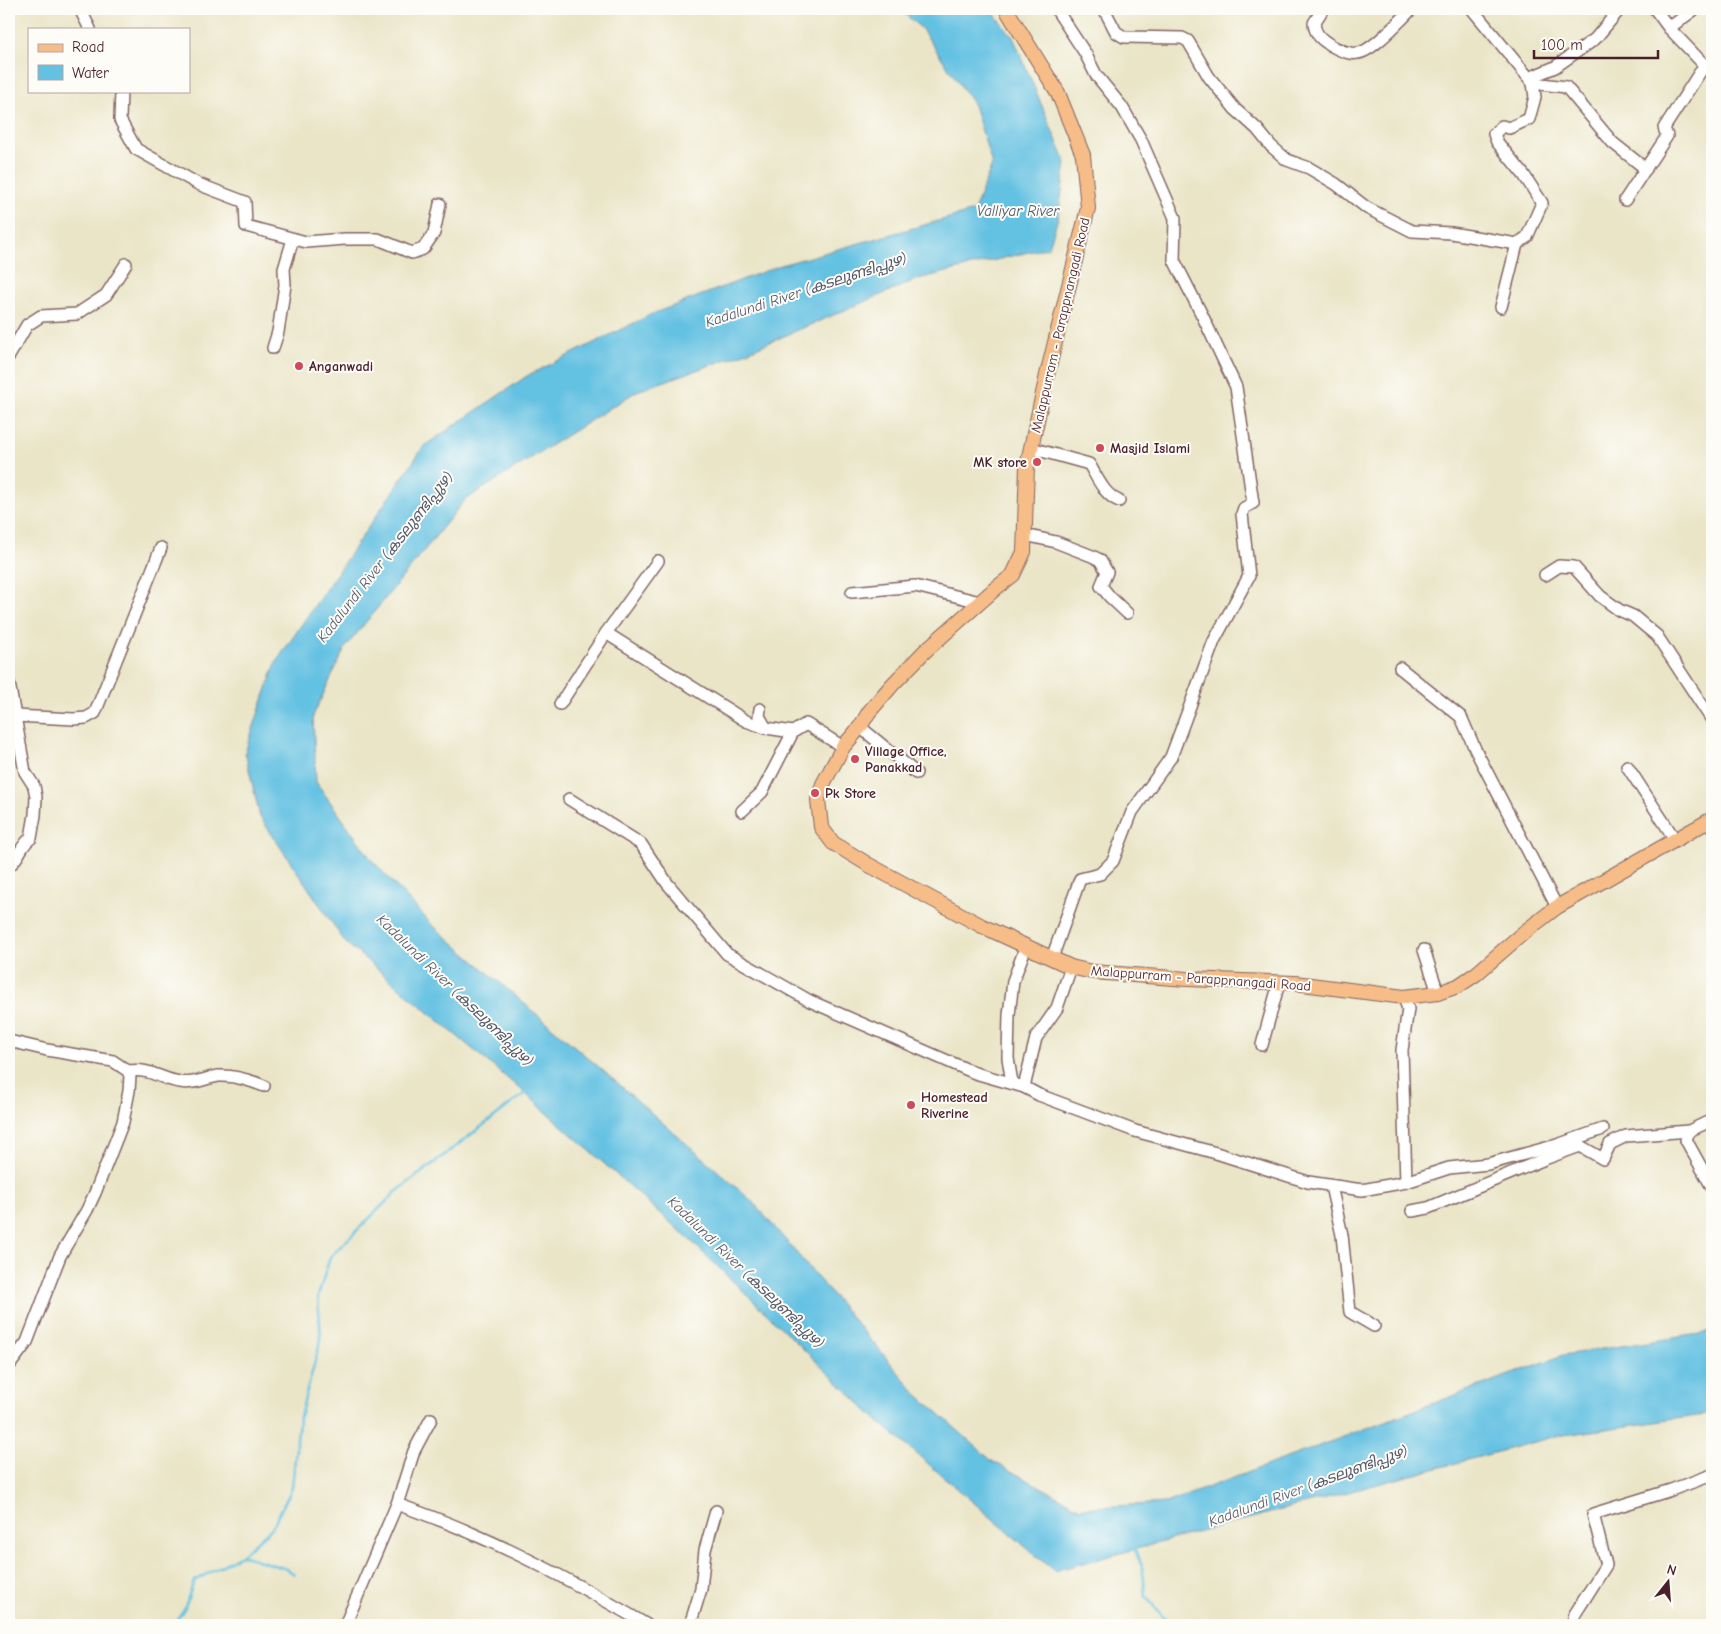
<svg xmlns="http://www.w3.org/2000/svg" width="1721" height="1634" font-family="'Comic Neue','Noto Sans Malayalam',sans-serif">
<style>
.water{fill:#64c1e2;stroke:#577086}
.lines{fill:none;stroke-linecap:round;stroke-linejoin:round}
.stream{stroke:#64c1e2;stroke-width:2.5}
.minor-casing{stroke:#826462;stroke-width:14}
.major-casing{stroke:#826462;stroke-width:16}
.minor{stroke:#fff;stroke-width:11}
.major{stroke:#f7bd88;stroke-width:14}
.poi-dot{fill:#d1495b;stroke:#fdfcf7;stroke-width:2}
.labels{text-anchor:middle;stroke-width:4;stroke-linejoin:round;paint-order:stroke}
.street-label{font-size:14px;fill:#4a1f2b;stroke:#fdfcf7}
.poi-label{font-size:14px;font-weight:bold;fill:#4a1f2b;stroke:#fdfcf7;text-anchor:start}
.water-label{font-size:15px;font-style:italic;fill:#53586b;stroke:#fdfcf7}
</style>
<rect width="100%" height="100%" fill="#fdfcf7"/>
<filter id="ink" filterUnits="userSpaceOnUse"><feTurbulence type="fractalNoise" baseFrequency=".02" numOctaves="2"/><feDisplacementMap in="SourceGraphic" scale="10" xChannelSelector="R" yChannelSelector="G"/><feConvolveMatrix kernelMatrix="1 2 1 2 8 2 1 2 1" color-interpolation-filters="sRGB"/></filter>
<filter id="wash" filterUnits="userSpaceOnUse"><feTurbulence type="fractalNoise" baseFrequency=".0096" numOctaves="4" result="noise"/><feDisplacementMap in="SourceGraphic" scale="20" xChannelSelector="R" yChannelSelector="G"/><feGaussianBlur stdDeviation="1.12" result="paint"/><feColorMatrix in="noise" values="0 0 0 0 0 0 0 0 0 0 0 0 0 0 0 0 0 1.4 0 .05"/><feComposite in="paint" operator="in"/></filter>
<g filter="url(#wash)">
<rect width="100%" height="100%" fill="#eae5c7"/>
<path class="water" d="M899,9h91l23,28 53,126 -8,55 -9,29 -131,32 -176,75 -105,37 -172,109 -120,148 -32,68 3,66 55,77 60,65 176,150 146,128 163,191 76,68 88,47 86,-5 397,-148 149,-23v82l-155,22 -503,135 -176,-150 -187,-180 -165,-147 -181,-152 -85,-125 -15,-65 31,-90 148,-216 103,-70 125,-62 129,-49 193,-54 18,-47 -18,-59 -53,-77z"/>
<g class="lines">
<g class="stream">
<path d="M1134,1548l8,18 4,31 24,28"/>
<path d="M241,1555l46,14 7,5"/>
<path d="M173,1625l11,-16 10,-28 47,-26 31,-27 20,-40 7,-68 22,-81 -3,-43 12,-39 66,-65 132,-101"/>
</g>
</g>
</g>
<g filter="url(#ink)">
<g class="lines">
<defs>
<g id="minor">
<path d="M80,9l10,20"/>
<path d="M1104,9l12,23 8,5 58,1 6,3 21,36 26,32 22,20 14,17 16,14 22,8 27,16 31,24 45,23 39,2 66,11 10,-7 15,-34 -18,-28 -27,-33 -3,-8 8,-8 7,2 20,-9 6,-22 -2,-14 -61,-74"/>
<path d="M1323,9l-9,14c1,12 8,17 18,23 8,4 17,9 26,7 14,-1 43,-34 54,-44"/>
<path d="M1655,9l14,19 43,45"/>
<path d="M1669,28l26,-19"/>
<path d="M1529,78l26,-11 40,-28 25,-30"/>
<path d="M1533,83l33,4 47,56 33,26"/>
<path d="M121,91l-1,29 16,29 62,35 47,18 1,24 60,16 39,-3h33l34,14 11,-4 11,-16 6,-29"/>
<path d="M1625,200l42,-64 -3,-8 40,-62"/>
<path d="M1501,307l16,-63"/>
<path d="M273,348l5,-16 7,-47 -1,-16 9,-30"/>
<path d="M9,356l18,-31 14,-9 36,-2 29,-19 20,-31"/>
<path d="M1031,448l58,16c8,13 15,31 30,37"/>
<path d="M1025,535l31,7 36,14 8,4 7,12 -6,14 9,11 17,16"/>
<path d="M658,561l-52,72 140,88 20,7"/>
<path d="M1545,575l14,-9 15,1 26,29 19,14 14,6 24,20 55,84"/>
<path d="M852,592l63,-6 65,16"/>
<path d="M1400,668l61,49 15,34 81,156"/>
<path d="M9,683l16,89 9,14 2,11 -1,18 -4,23c-12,9 -10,18 -22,28"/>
<path d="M560,704l46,-71"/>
<path d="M760,709l-1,7 7,12 27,4 13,-8 37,23"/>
<path d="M15,716l59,3 12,-1 9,-5 66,-165"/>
<path d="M860,727l56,46"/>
<path d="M1627,766l49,75"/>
<path d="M569,799l72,45 26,39 60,71 83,47 165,72 49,14 12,-49 21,-30 14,-41"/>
<path d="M742,811l20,-19 31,-60"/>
<path d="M1424,950l14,43"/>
<path d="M1052,958l28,-79 20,-5 13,-13 19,-49 39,-55 43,-116 35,-65 -7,-62 2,-6 9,-5 -17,-116 -33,-70 -29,-57 1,-42 -34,-78 -19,-33 -26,-32 -11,-22 -29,-44"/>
<path d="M1404,997l4,12 -6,41 4,132"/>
<path d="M9,1041l38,9 66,11 15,10 2,5 -1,15 -6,31 -28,71 -8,17 -27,46 -33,86 -18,24"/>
<path d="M1262,1045l17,-62"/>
<path d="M128,1071c24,-3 31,8 52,11 12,3 26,-4 38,-6 16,-1 32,4 46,10"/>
<path d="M1012,1083l-4,-25 1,-43 4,-34 13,-35"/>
<path d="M1024,1087l15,8 96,36 81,22 92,29 54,8 44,-8 43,-14 39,-4 69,-19 46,-16"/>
<path d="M1689,1131l-3,9 26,47"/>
<path d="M1575,1143l28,16 7,-15 16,-8 63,-5 23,-11"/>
<path d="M1331,1186l11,49 8,77 24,14"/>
<path d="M1412,1211l16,-3 119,-50 33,-12"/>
<path d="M397,1504c24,9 50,18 74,29 61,26 119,58 176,92"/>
<path d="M345,1625l52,-121 17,-53 17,-32"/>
<path d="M690,1625l11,-36 4,-39 11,-39"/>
<path d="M1572,1625l3,-11 31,-49 -13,-51 78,-24 41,-15"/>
</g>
<path id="major" d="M1006,9l52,84 25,62 5,53 -41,167 -20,91 -3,86 -11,23 -17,13 -71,63 -32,33 -24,28 -9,15 -17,20 -20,37 -5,16 3,27 12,16 36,22 113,61 89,41 21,5 95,7 108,4 109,14 34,-4 20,-7 18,-12 46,-40 35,-27 155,-88"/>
</defs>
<use href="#minor" class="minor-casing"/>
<use href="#major" class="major-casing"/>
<use href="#minor" class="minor"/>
<use href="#major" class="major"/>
</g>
</g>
<g class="poi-dot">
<circle cx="299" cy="366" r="5"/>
<circle cx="1100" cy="448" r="5"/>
<circle cx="1037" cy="462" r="5"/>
<circle cx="855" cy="759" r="5"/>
<circle cx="815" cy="793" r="5"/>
<circle cx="911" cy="1105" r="5"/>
</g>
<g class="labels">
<g class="street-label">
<text transform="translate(1060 325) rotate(-77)" y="5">Malappurram - Parappnangadi Road</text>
<text transform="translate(1201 978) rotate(4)" y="5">Malappurram - Parappnangadi Road</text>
</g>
<g class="poi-label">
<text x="309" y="371">Anganwadi</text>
<text x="1110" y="453">Masjid Islami</text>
<text x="1027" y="467" text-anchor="end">MK store</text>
<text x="865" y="756">Village Office,<tspan x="865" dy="16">Panakkad</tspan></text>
<text x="825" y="798">Pk Store</text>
<text x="921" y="1102">Homestead<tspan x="921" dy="16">Riverine</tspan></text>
</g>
<g class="water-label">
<text x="1018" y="216">Valliyar River</text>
<text transform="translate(806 290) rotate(-18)" y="5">Kadalundi River (കടലുണ്ടിപ്പുഴ)</text>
<text transform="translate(385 557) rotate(-52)" y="5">Kadalundi River (കടലുണ്ടിപ്പുഴ)</text>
<text transform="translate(455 990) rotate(44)" y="5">Kadalundi River (കടലുണ്ടിപ്പുഴ)</text>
<text transform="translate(746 1272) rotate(44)" y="5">Kadalundi River (കടലുണ്ടിപ്പുഴ)</text>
<text transform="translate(1308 1486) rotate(-20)" y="5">Kadalundi River (കടലുണ്ടിപ്പുഴ)</text>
</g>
</g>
<rect width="1721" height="1634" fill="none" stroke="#fdfcf7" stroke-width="30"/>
<rect x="28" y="28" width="162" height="65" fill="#fdfcf7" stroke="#b5a4a5"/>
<rect x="38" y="44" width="25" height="8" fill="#f7bd88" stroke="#b5a4a5"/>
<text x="72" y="52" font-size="15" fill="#4a1f2b">Road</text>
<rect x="38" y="65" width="25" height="15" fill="#64c1e2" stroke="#b5a4a5"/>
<text x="72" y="78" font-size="15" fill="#4a1f2b">Water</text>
<g transform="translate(1668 1582) rotate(17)" stroke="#fdfcf7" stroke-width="4" paint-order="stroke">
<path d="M0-4L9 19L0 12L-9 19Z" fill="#4a1f2b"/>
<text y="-8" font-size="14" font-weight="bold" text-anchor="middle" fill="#4a1f2b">N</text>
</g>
<path d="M1534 50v8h124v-8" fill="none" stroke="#4a1f2b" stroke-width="2.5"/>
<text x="1541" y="50" font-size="15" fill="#4a1f2b" stroke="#fdfcf7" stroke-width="4" paint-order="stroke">100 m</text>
</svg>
